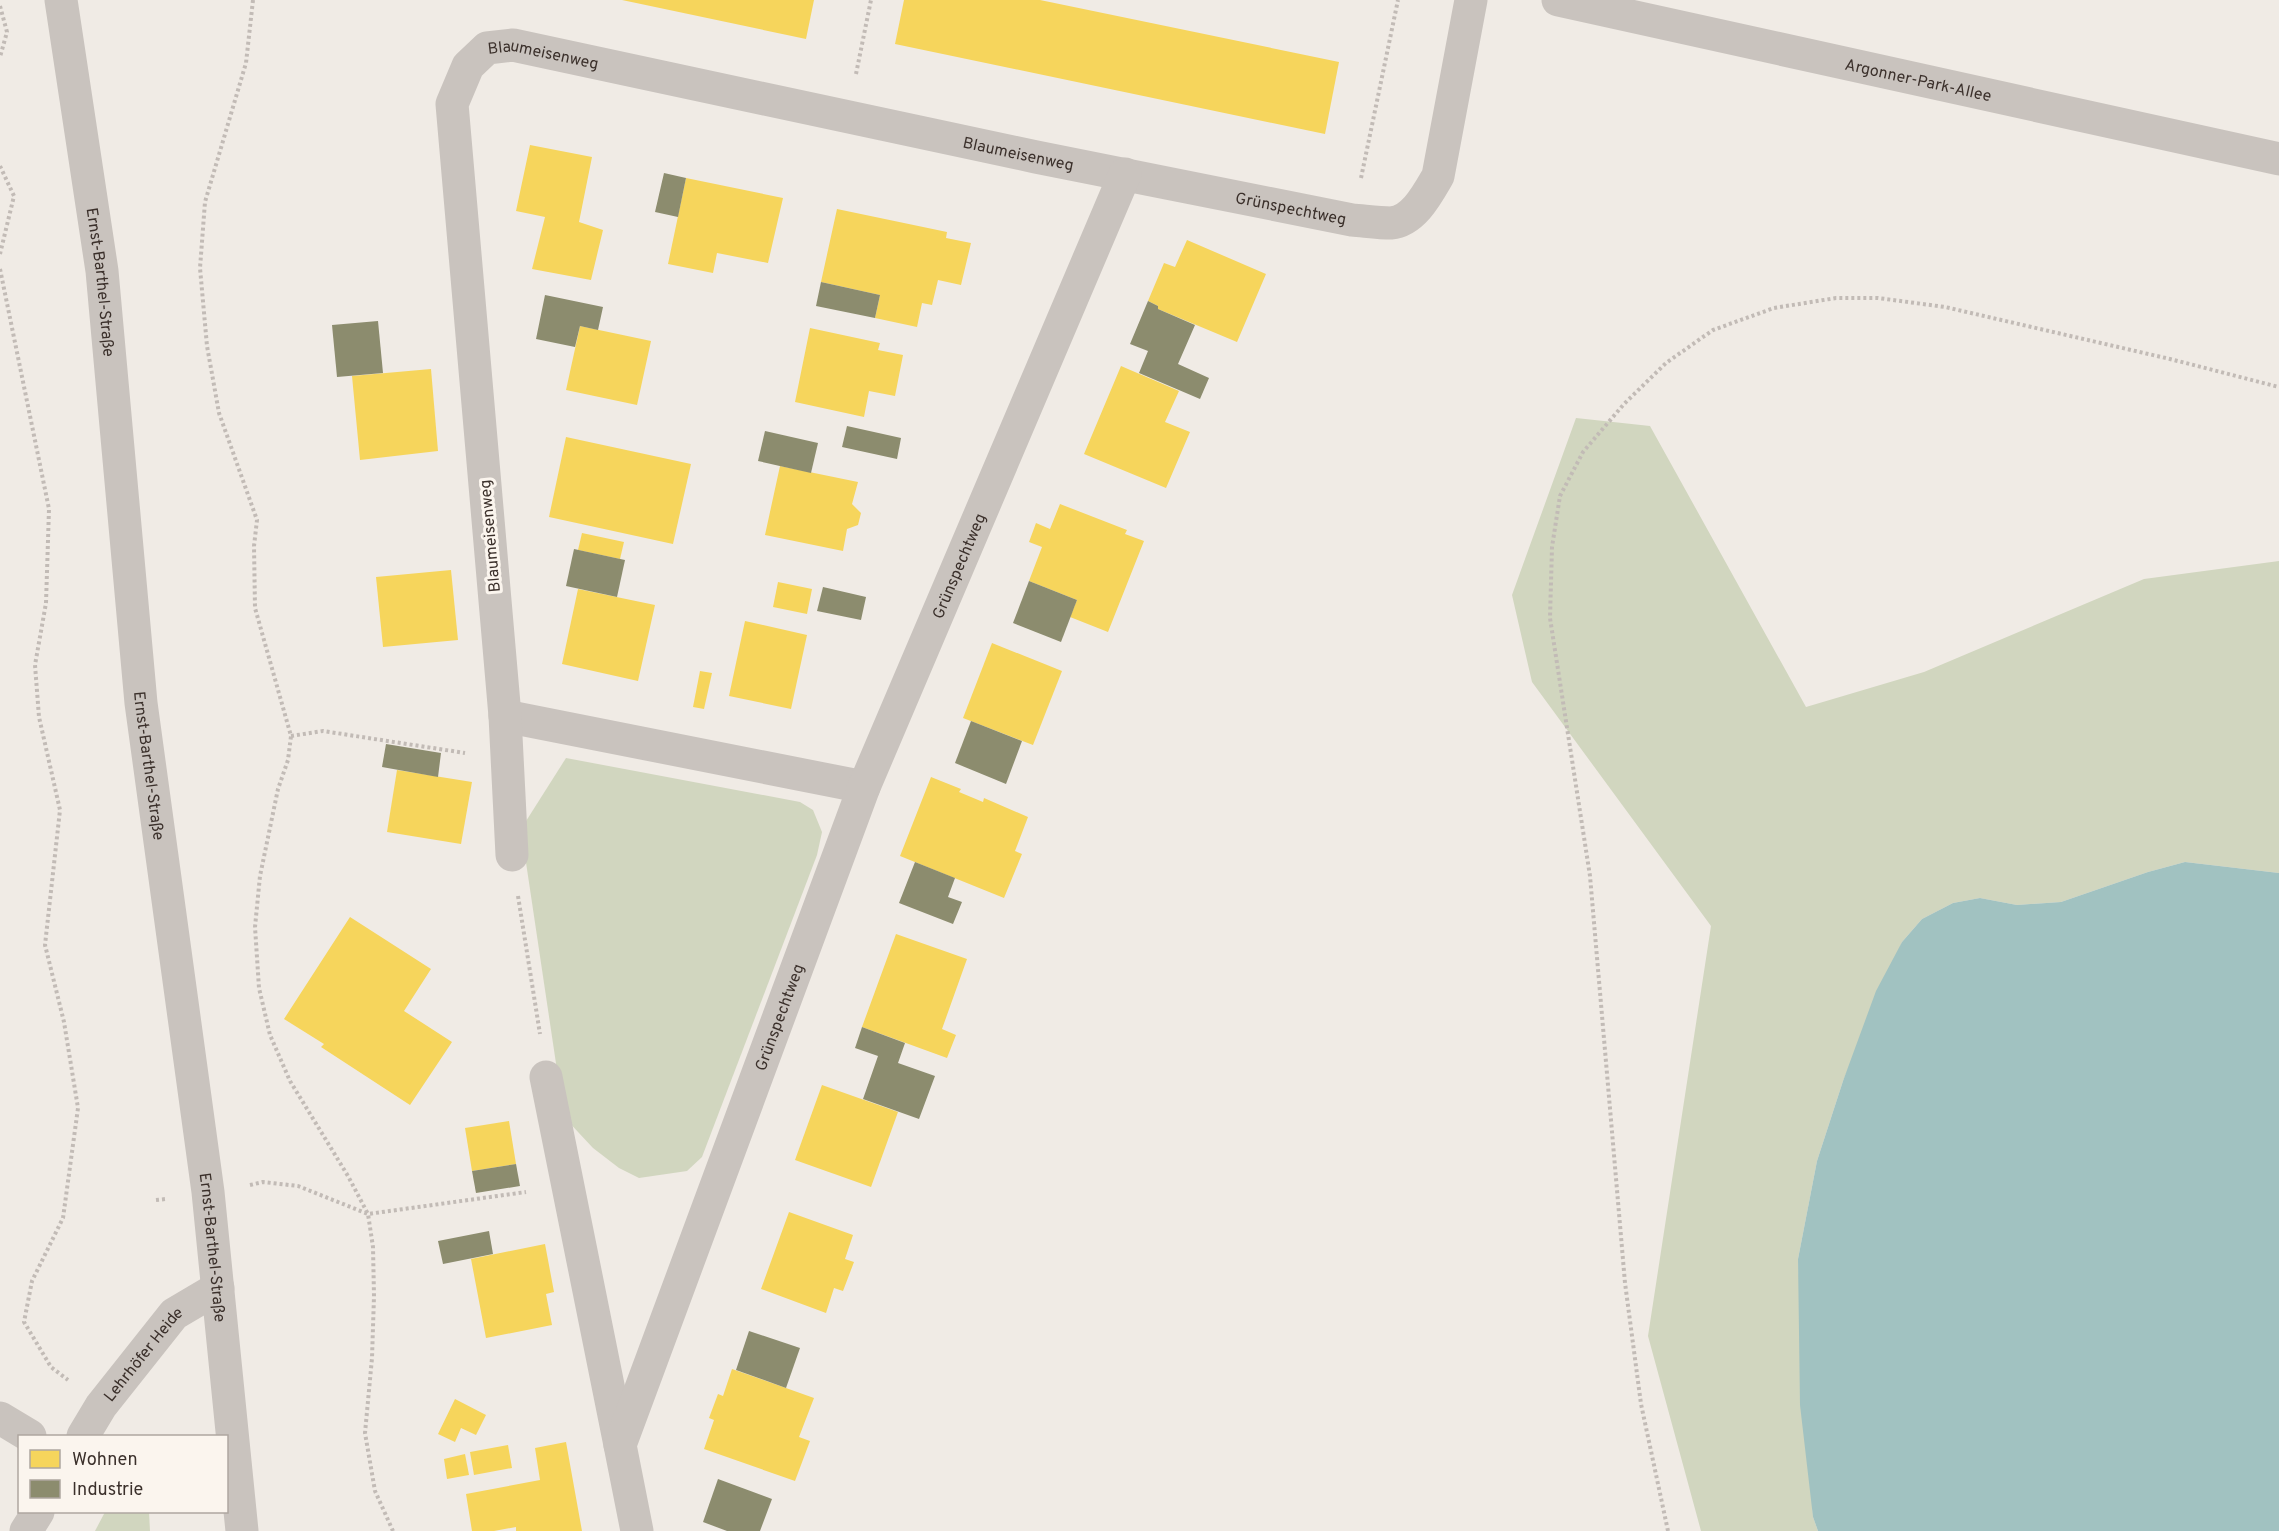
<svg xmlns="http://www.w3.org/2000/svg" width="2279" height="1531" font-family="Overpass,sans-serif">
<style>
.green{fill:#d1d6bf}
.water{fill:#a1c2c1}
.homes{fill:#f6d55c}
.industry{fill:#8c8c6e}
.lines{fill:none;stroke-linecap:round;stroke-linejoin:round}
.path{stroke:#c2bbb6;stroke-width:4;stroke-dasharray:3 3;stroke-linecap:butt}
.minor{stroke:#c9c3be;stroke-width:33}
.labels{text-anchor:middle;stroke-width:6;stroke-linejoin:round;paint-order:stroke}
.street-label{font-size:16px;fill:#3b302b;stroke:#fbf5ee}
</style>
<rect width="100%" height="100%" fill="#f0ebe5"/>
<g class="green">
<path d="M1576,418l74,8 156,281 118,-35 220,-93 135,-18v312l-94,-11 -37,10 -87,30 -44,3 -37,-7 -27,5 -31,16 -20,23 -59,139 -26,80 -19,98 15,258 5,14h-117l-53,-195 63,-410 -179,-244 -20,-87z"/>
<path d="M566,758l234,44 13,8 9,22 -5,23 -115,302 -15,14 -48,7 -20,-10 -26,-20 -29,-31 -43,-288z"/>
<path d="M105,1512h44l1,19h-55z"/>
</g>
<path class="water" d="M2185,862l94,11v658h-461l-5,-14 -13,-112 -2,-146 19,-98 26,-80 33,-90 26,-49 20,-23 31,-16 27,-5 37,7 44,-3 87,-30z"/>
<g class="homes">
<path d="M622,0h192l-8,39z"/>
<path d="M904,0h136l299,62 -14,72 -430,-90z"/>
<path d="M530,145l62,12 -13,65 24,8 -12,50 -59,-11 13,-52 -29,-6z"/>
<path d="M686,178l97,20 -15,65 -51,-10 -4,20 -45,-9z"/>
<path d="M837,209l110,23 -1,6 25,5 -10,42 -23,-5 -6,25 -10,-2 -5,24 -42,-9 5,-23 -59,-13z"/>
<path d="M1187,240l79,34 -29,68 -79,-33v-3l-10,-5 16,-38 11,4z"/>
<path d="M580,326l71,15 -14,64 -71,-15z"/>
<path d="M810,328l70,15 -2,7 25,5 -8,41 -26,-5 -5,26 -69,-15z"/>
<path d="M1121,366l58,25 -14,31 25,10 -24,56 -82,-34z"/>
<path d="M431,369l7,82 -78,9 -8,-84z"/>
<path d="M566,437l125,27 -18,80 -124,-27z"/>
<path d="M780,466l78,16 -6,22 9,9 -3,12 -11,4 -4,22 -78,-16z"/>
<path d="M1060,504l67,26 -2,4 19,7 -36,91 -38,-15 7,-17 -48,-19 13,-34 -13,-5 7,-19 14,6z"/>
<path d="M582,533l42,9 -4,17 -42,-9z"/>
<path d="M451,570l7,70 -75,7 -7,-70z"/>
<path d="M778,582l34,7 -5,25 -34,-7z"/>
<path d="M578,589l77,16 -17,76 -76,-17z"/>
<path d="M745,621l62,14 -16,74 -62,-13z"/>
<path d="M992,643l70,28 -29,74 -70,-27z"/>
<path d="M700,671l12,2 -8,36 -11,-2z"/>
<path d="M397,770l75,12 -11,62 -74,-12z"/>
<path d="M931,777l30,12 -2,3 24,10 1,-4 44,19 -13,34 7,3 -18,44 -104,-42z"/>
<path d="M350,917l81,52 -27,42 48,31 -42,63 -89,-58 3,-3 -40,-25z"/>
<path d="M896,934l71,25 -25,70 14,6 -9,23 -85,-31z"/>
<path d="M822,1085l76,27 -27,75 -76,-27z"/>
<path d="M509,1121l7,43 -44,7 -7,-43z"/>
<path d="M789,1212l64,23 -8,24 9,3 -11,29 -9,-3 -8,25 -65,-24z"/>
<path d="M545,1244l9,48 -8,2 6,31 -66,13 -15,-79z"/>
<path d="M732,1369l82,29 -15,39 11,4 -15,40 -91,-32 10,-29 -5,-2 9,-24 5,2z"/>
<path d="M455,1399l31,16 -10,20 -15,-7 -6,14 -17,-8z"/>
<path d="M566,1442l16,89h-66v-4l-22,4h-22l-6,-37 74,-14 -5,-32z"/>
<path d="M508,1445l4,23 -38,7 -4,-23z"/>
<path d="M465,1454l4,21 -22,4 -3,-20z"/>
</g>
<g class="industry">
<path d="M664,173l22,5 -8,39 -23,-5z"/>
<path d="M821,282l59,13 -5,23 -59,-12z"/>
<path d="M545,295l58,12 -5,23 -18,-4 -5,21 -39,-8z"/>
<path d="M1148,301l10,5v3l37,16 -17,39 31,14 -9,21 -61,-26 9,-22 -18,-7z"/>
<path d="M378,321l5,52 -46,4 -5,-52z"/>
<path d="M847,426l54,12 -4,21 -55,-12z"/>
<path d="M765,431l53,12 -7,30 -53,-12z"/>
<path d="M574,549l51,11 -8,37 -51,-11z"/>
<path d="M1029,581l48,19 -16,42 -48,-19z"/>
<path d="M823,587l43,10 -5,23 -44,-9z"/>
<path d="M971,721l51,20 -16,43 -51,-21z"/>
<path d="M386,744l55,9 -3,24 -56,-10z"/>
<path d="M915,862l40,16 -7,19 14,5 -9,22 -54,-21z"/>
<path d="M862,1027l43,16 -7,20 37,13 -16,43 -56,-20 15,-43 -23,-8z"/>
<path d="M516,1164l4,22 -44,7 -4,-22z"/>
<path d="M489,1231l4,23 -50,10 -5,-23z"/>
<path d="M749,1331l51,17 -14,40 -50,-18z"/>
<path d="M718,1479l54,20 -12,32h-33l-24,-9z"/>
</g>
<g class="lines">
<g class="path">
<path d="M253,0l-7,63 -41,139 -5,66 7,78 12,67 38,107 -3,26 1,62 36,128 -3,24 -10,29 -18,87 -5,51 4,61 11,47 20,46 58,95 20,38 5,33 1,49 -2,62 -7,75 10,58 18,40"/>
<path d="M0,6l7,26 -7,25"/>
<path d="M856,74l15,-74"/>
<path d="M0,166l14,30 -14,58"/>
<path d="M1361,178l37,-178"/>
<path d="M0,269l49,240 -3,94 -11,62 4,52 21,93 -15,135 19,77 14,86 -15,110 -31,63 -8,41 27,45 17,13"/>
<path d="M291,736l32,-5 142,22"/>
<path d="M518,896l22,138"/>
<path d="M250,1185l13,-3 35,4 70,28 158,-22"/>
<path d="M156,1200l10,-1"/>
<path d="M1668,1531l-27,-127 -16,-121 -35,-407 -40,-258 2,-71 8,-51 23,-44 41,-48 42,-41 47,-33 61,-22 62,-10h42l67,9 225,52 109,28"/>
</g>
<g class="minor">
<path id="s1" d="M61,0l41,271 39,432 67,489 34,339"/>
<path id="s2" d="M1558,0l721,159"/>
<path d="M505,716l359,71"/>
<path id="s3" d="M512,855l-7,-139 -53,-612 16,-38 19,-18 26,-3 523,112 316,63c13,1 27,3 39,3 23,-2 37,-30 47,-47l33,-176"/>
<path d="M546,1077l74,368"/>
<path d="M0,1418l30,18"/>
<path id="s4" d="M83,1436l18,-30 73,-92 44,-26"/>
<path d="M26,1531l12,-19"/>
<path id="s5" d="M637,1531l-17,-86 244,-658 261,-613"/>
</g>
</g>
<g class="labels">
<g class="street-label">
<text dy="6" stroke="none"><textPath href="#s3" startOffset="878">Blaumeisenweg</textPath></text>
<text dy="6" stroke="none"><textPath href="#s2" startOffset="369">Argonner-Park-Allee</textPath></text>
<text dy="6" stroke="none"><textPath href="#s3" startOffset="1364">Blaumeisenweg</textPath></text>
<text dy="6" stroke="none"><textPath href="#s3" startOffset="1642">Grünspechtweg</textPath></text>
<text dy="6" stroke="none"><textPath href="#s1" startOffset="285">Ernst-Barthel-Straße</textPath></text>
<text transform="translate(489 536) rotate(-95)" y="6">Blaumeisenweg</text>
<text dy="6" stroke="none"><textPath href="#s5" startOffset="1030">Grünspechtweg</textPath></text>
<text dy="6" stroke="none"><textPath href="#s1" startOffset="771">Ernst-Barthel-Straße</textPath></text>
<text dy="6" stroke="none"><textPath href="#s5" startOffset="544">Grünspechtweg</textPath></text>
<text dy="6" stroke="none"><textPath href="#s1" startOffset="1257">Ernst-Barthel-Straße</textPath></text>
<text dy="6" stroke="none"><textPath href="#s4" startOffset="102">Lehrhöfer Heide</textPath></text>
</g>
</g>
<rect x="18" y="1435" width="210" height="78" fill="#fbf5ee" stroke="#aea6a0" stroke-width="1.5"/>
<rect x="30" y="1450" width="30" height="18" fill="#f6d55c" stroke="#aea6a0" stroke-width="1.5"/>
<text x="72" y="1465" font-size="18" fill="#3b302b">Wohnen</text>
<rect x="30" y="1480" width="30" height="18" fill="#8c8c6e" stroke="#aea6a0" stroke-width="1.5"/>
<text x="72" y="1495" font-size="18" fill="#3b302b">Industrie</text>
</svg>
